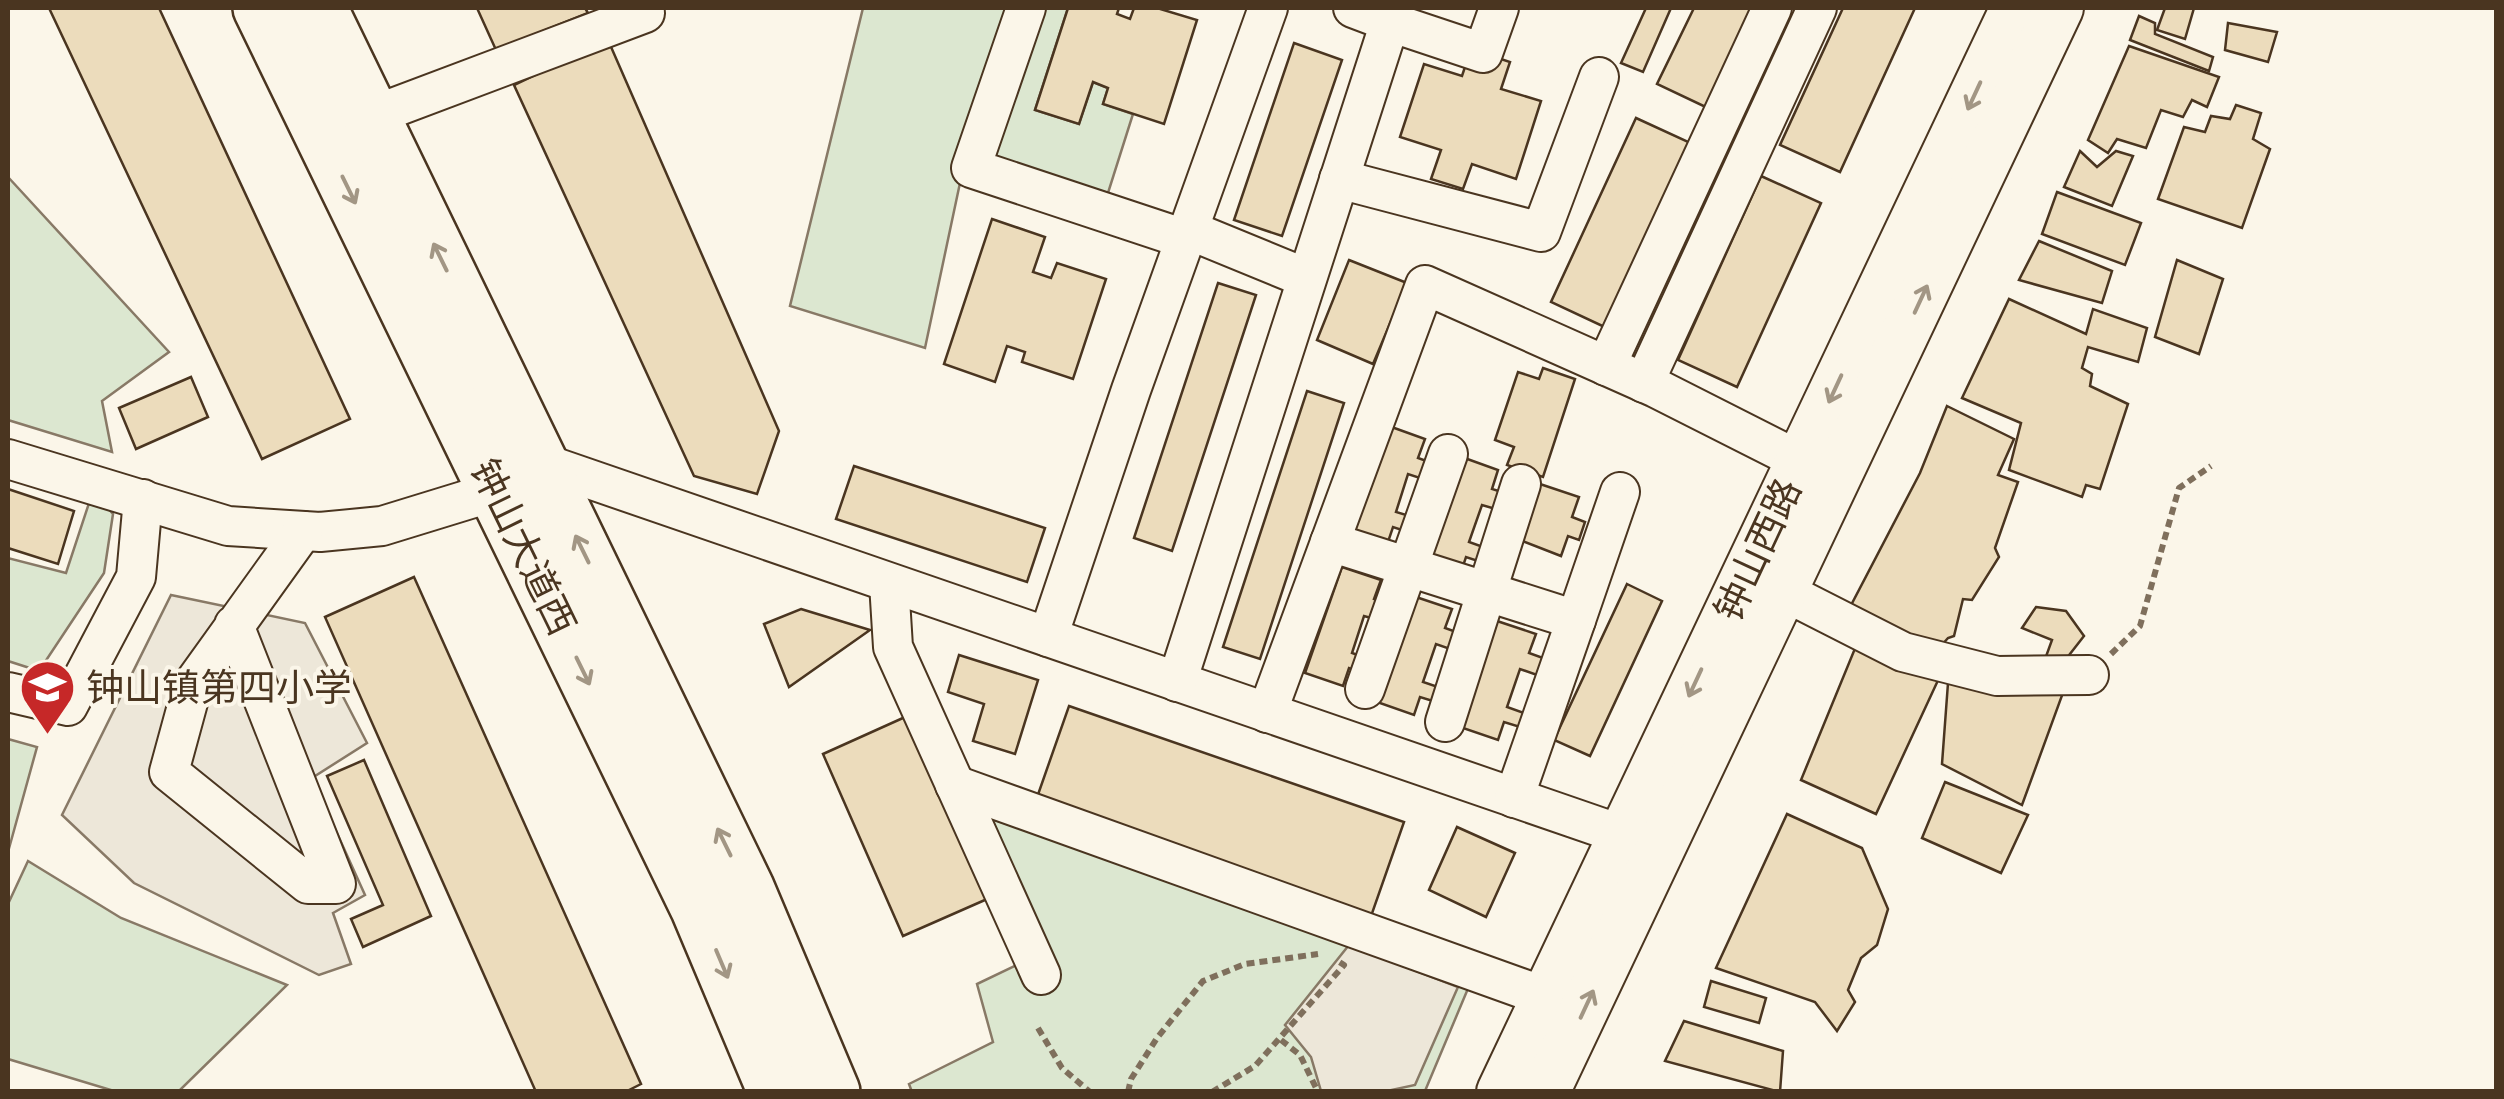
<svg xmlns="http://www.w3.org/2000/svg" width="2504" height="1099" font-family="Signika,'Noto Sans SC',sans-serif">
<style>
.green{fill:#dce7d0;stroke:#887966;stroke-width:2.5}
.parking{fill:#ede7d9;stroke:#887966;stroke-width:2.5}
.building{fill:#ecdcbc;stroke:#4a3520;stroke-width:2.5}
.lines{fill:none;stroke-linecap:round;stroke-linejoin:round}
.minor-casing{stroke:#4a3520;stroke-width:42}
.major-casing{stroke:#4a3520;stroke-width:52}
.highway-casing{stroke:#4a3520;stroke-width:60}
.path{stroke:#7f6f5c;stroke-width:6;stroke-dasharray:8 5;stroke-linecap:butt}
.minor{stroke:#fbf6e9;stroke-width:38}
.major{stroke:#fbf6e9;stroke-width:48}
.highway{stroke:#fbf6e9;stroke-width:55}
.oneway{stroke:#a29684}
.labels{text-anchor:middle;stroke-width:8;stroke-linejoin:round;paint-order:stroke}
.street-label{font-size:38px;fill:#4a3520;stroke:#fbf6e9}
.poi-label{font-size:38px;fill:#4a3520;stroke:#fbf6e9;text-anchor:start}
</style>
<rect width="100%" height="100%" fill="#fbf6e9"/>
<g class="green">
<path d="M863,8h153l-52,156 -39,184 -135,-42z"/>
<path d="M1043,8h25l-33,102 44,14 14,-42 15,6 -5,16 30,10 -25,79 -117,-35z"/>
<path d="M8,177l161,175 -67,49 10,51 -104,-32z"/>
<path d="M91,497l11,4 11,13 -9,59 -65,98 -31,-10v-103l58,15z"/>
<path d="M8,739l29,8 -29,105z"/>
<path d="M980,815l492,164 -47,112 -513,1 -3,-8 84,-42 -16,-58 67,-32z"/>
<path d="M28,861l93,57 166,67 -108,106h-65l-106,-32v-155z"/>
</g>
<g class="parking">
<path d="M171,595l134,28 62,120 -55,35 53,117 -32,18 18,51 -32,11 -185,-92 -72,-68z"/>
<path d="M1349,945l109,42 -43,98 -28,6h-66l-10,-34 -26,-32z"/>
</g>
<g class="building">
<path d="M49,8h110l191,411 -88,40z"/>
<path d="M477,8h108l3,5 -92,37z"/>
<path d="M1068,8h51l-2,6 13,5 4,-11h23l40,12 -33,104 -61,-20 5,-16 -15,-6 -14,42 -44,-14z"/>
<path d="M1646,8h25l-28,64 -22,-9z"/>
<path d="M1694,8h67l-49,102 -55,-26z"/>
<path d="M1843,8h72l-75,164 -60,-27z"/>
<path d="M2165,8h29l-9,31 -28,-9z"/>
<path d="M2139,16l16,7v11l58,23 -4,14 -79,-31z"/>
<path d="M2228,23l49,9 -9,30 -43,-12z"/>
<path d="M608,40l171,391 -22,63 -63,-18 -180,-391z"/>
<path d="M1294,43l48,17 -60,176 -48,-16z"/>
<path d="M2129,46l90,31 -12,30 -15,-7 -9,17 -22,-7 -15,38 -29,-9 -9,14 -20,-13z"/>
<path d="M1471,49l39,13 -9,27 40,12 -25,78 -44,-15 -9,25 -32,-10 10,-29 -41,-13 24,-73 38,12z"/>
<path d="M2236,105l25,8 -8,26 17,10 -28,79 -84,-29 26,-72 21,5 6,-16 19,3z"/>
<path d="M1636,118l59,27 -84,185 -60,-28z"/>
<path d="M2080,151l17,16 19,-16 17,5 -21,50 -48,-19z"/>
<path d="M1761,176l60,27 -84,184 -59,-27z"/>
<path d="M2057,192l84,31 -16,42 -83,-31z"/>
<path d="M992,219l53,18 -12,35 18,6 6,-15 49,16 -33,100 -51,-17 3,-10 -18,-6 -12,36 -51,-18z"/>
<path d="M2039,241l73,30 -10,32 -83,-23z"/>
<path d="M1349,260l58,23 -34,81 -56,-24z"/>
<path d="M2177,260l46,19 -24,75 -44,-17z"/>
<path d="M1218,283l38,12 -84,256 -38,-13z"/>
<path d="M2009,299l77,35 7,-25 54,19 -9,34 -50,-15 -6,21 10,6 -2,12 38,18 -28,85 -14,-4 -4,12 -73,-27 12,-47 -59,-25z"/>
<path d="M1543,368l32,11 -32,98 -36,-12 7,-18 -19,-7 23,-68 21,7z"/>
<path d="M191,377l17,40 -72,32 -17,-41z"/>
<path d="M1307,391l37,12 -84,256 -37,-12z"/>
<path d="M1947,406l67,33 -16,36 20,7 -23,66 4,9 -27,43 -9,-1 -9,37 -6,2 -16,18 -84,-45 72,-138z"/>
<path d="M1386,425l39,14 -7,19 14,5 -6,17 -18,-6 -12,38 17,5 -5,15 -15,-5 -6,18 -38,-13z"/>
<path d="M1459,456l39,14 -6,19 13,4 -6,17 -17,-5 -13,37 17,6 -5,14 -15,-5 -6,18 -38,-13z"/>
<path d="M854,466l191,62 -18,54 -191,-63z"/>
<path d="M1537,483l42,14 -7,20 13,5 -6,18 -11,-4 -7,20 -44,-17z"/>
<path d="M8,489l66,22 -16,53 -50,-16z"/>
<path d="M1342,567l39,13 -7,19 14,5 -6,17 -18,-5 -12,37 17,6 -5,14 -15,-5 -6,18 -38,-13z"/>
<path d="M414,577l227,507 -16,8h-89l-211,-475z"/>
<path d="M1627,584l35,17 -72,155 -36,-16z"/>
<path d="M1413,596l39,13 -7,19 14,5 -6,17 -17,-6 -13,38 18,6 -5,14 -16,-5 -6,18 -37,-13z"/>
<path d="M2036,607l30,4 18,25 -25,32 -15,-6 8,-22 -30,-12z"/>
<path d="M801,609l69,21 -81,57 -25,-63z"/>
<path d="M1497,621l39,13 -7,19 14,5 -6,17 -17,-6 -13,38 17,6 -4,14 -16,-5 -6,18 -38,-13z"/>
<path d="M1856,646l84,30 -64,138 -75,-34z"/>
<path d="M959,655l79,25 -23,74 -42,-13 11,-37 -36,-12z"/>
<path d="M1948,683l116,7 -42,115 -80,-41z"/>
<path d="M1069,706l335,116 -35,100 -335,-116z"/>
<path d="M914,713l80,183 -91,40 -80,-182z"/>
<path d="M364,760l67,156 -68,31 -12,-28 32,-14 -56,-129z"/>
<path d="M1945,782l83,33 -27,58 -79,-35z"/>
<path d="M1787,814l75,34 26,61 -11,36 -16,13 -13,32 7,12 -18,29 -22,-29 -99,-34z"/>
<path d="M1457,827l58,26 -29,64 -57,-27z"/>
<path d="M1711,981l55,17 -7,25 -55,-16z"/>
<path d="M1684,1021l99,30 -3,41 -115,-31z"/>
</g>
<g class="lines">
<defs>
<g id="minor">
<path d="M1026,8l-55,160 214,71"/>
<path d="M1353,8l37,14"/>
<path d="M353,123l292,-110"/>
<path d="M1339,179l202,53 58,-155"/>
<path d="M1189,230l117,48"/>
<path d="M1606,366l166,-358"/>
<path d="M1644,383l173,-375"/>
<path d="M8,459l220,67 92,6 62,-6 114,-35 44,-29 1109,382"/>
<path d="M1330,542l246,78 -62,178"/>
<path d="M1757,582l26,9 120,61 94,24 92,-1"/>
<path d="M889,583l4,64 148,328"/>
<path d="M1576,620l44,-128"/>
<path d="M234,625l102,259h-28l-139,-112 24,-88 110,-153"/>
<path d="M1048,637l83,-247 137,-382"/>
<path d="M1177,682l213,-660 93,31 16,-45"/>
<path d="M1365,689l83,-235"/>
<path d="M8,692l60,14 68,-129 7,-78"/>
<path d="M1267,713l158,-428 231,103 168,85"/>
<path d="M1445,722l76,-238"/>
<path d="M955,785l591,212"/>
</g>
<g id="major">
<path d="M1501,1092l514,-1084"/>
<path d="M1545,1092l514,-1084"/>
</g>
<g id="highway">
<path d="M261,8l438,901 77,183"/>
<path d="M319,8l427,880 86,204"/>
</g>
</defs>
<use href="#minor" class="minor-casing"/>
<use href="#major" class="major-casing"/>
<use href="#highway" class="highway-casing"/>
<g class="path">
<path d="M2111,654l29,-28 39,-138 32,-22"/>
<path d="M1038,1028l24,40 28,24"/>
<path d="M1281,1040l19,15 18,37"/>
<path d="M1128,1092l3,-13 26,-41 46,-57 42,-17 73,-10"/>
<path d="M1212,1092l43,-26 89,-101 -6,-4"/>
</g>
<use href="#minor" class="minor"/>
<use href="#major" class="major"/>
<use href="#highway" class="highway"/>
</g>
<defs><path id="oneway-shaft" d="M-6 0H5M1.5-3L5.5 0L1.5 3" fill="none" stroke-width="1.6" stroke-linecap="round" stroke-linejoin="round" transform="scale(2.5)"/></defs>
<g class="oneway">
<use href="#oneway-shaft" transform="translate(1974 96) rotate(115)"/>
<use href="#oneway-shaft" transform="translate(349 190) rotate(64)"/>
<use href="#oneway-shaft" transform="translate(440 257) rotate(-116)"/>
<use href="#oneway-shaft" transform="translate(1921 299) rotate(-65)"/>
<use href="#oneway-shaft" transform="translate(1835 389) rotate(115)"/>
<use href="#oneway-shaft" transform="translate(582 549) rotate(-116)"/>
<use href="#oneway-shaft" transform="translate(583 671) rotate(64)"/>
<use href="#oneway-shaft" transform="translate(1695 683) rotate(115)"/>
<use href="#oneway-shaft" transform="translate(724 842) rotate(-116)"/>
<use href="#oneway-shaft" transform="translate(722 964) rotate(67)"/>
<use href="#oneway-shaft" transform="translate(1587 1004) rotate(-65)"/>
</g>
<defs>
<symbol id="school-pin" viewBox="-11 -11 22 30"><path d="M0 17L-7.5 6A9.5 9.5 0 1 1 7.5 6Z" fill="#c62828" stroke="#fbf6e9"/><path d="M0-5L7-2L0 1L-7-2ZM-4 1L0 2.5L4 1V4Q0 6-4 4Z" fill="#fff"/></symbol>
</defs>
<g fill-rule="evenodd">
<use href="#school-pin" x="16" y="656" width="63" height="86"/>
</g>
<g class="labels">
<g class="street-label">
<text transform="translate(523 547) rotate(64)" y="13">钟山大道西</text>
<text transform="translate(1758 550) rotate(-65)" y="13">钟山西路</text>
</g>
<g class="poi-label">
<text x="86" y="701">钟山镇第四小学</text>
</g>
</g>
<rect width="2504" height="1099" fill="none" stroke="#4a3520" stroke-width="20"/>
</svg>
